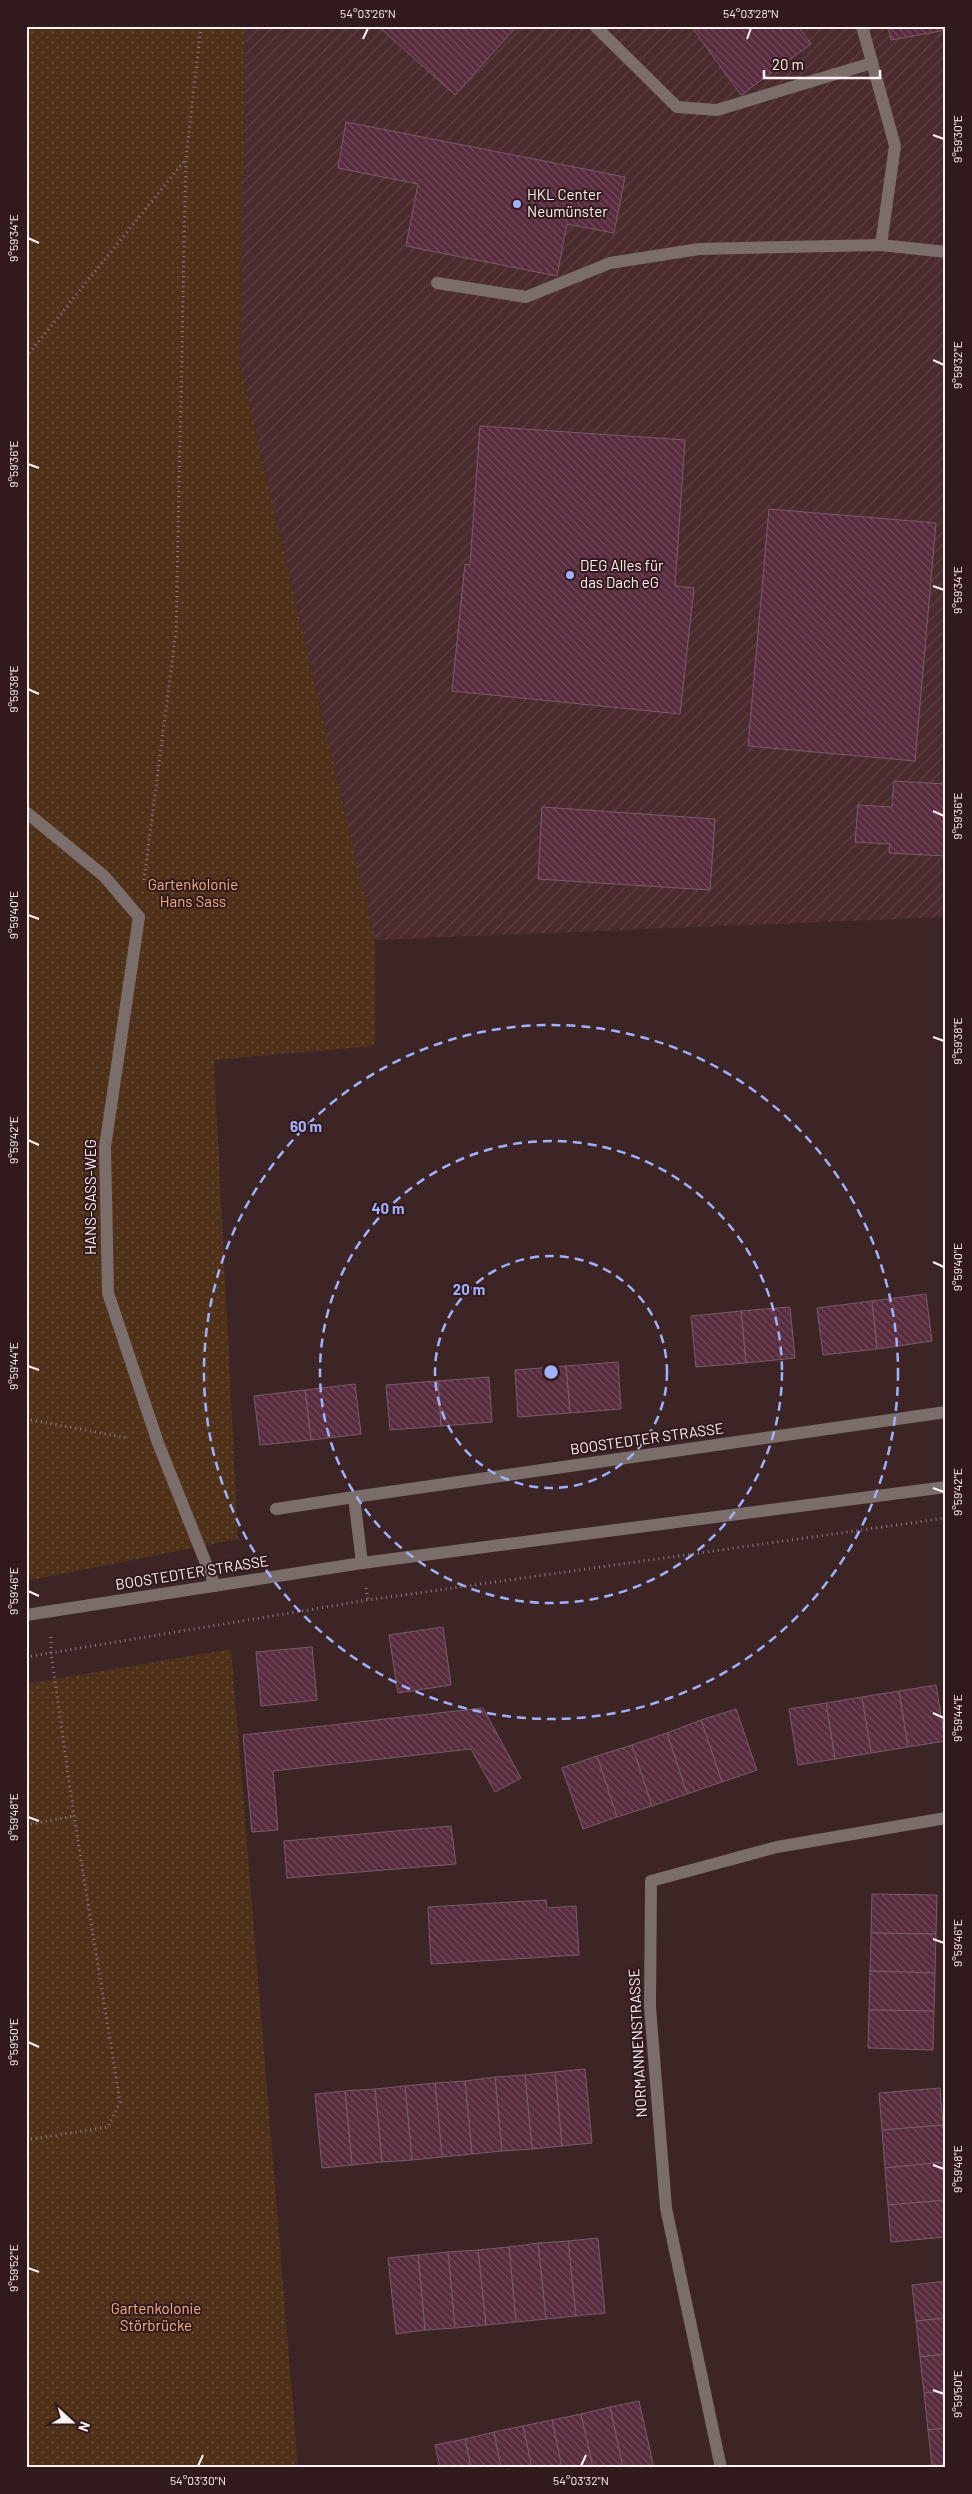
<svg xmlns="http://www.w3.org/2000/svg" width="972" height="2494" font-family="Barlow,sans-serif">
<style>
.industrial{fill:url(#industrial-furrows)}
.grass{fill:url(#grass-dots)}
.building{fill:url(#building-back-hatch);stroke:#795d67}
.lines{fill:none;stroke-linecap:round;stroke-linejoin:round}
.path{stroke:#907b7c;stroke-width:3;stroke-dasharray:1 4;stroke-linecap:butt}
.minor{stroke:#7b6e6a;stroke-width:12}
.ticks{fill:none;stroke:#fff0f1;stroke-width:2}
.ring{fill:none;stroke:#a1b2fd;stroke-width:2.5;stroke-dasharray:9 6}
.poi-dot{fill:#a1b2fd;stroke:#321a1c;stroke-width:2}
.labels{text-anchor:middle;stroke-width:4;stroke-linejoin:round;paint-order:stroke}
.poi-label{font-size:15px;fill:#fff0f1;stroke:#321a1c;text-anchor:start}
.park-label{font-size:15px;fill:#f1b081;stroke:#321a1c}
.street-label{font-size:15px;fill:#fff0f1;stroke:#321a1c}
.centre{fill:#a1b2fd;stroke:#321a1c;stroke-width:2.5}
.ring-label{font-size:15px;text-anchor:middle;font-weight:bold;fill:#a1b2fd;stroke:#321a1c;stroke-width:4;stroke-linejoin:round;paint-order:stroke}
.neatline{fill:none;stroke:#fff0f1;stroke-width:2}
.ticks-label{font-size:12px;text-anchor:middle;fill:#fff0f1}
</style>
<defs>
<pattern id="industrial-furrows" width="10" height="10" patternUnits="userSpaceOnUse" patternTransform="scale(1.25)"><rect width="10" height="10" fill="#4b2b2d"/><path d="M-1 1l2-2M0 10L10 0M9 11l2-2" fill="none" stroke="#5d4042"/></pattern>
<pattern id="grass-dots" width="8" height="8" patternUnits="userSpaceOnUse" patternTransform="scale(1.25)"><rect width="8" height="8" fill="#4f311a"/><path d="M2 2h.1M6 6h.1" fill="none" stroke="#694f3c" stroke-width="1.8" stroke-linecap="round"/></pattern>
<pattern id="building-back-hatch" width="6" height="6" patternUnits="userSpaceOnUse" patternTransform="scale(1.25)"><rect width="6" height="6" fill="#582c3e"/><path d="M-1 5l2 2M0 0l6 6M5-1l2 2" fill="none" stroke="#714b5a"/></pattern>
</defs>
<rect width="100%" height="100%" fill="#3d2425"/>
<path class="industrial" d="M245,26h701v891l-571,23 -135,-576z"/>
<g class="grass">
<path d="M26,26h219l-5,338 135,576v106l-161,14 24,479 -212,42z"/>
<path d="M231,1649l67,819h-272v-784z"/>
</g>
<g class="building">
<path d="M378,26h139l-62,69z"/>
<path d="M691,26h107l13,18 -70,51z"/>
<path d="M888,26h58v4l-55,10z"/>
<path d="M346,122l279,55 -11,56 -47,-9 -10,52 -151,-30 12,-62 -80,-16z"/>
<path d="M480,426l205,14 -10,146 19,2 -14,126 -228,-23 13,-127 5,1z"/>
<path d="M769,509l167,14 -21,238 -167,-15z"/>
<path d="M894,781l52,3v72l-57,-3 1,-9 -35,-2 3,-37 34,2z"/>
<path d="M542,807l173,12 -5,71 -172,-11z"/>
<path d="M926,1294l6,47 -55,8 -5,-48z"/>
<path d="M872,1301l5,48 -54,6 -6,-47z"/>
<path d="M790,1307l5,51 -49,5 -5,-52z"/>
<path d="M741,1311l5,52 -50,4 -5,-51z"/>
<path d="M618,1362l3,47 -51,4 -4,-47z"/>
<path d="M566,1366l4,47 -52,4 -3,-47z"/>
<path d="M489,1377l3,45 -51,4 -3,-45z"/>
<path d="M438,1381l3,45 -51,4 -4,-45z"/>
<path d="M355,1384l6,50 -50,6 -6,-50z"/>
<path d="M305,1390l6,50 -51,5 -6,-49z"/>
<path d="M443,1627l8,58 -53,8 -9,-58z"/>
<path d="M312,1647l5,53 -56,6 -5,-54z"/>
<path d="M936,1685l9,56 -37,6 -9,-56z"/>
<path d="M899,1691l9,56 -37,6 -9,-56z"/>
<path d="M862,1697l9,56 -36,6 -9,-56z"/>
<path d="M826,1703l9,56 -37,6 -9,-56z"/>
<path d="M483,1708l38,70 -26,14 -24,-43 -198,22 5,59 -26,2 -9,-97z"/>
<path d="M736,1709l21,61 -35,12 -21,-62z"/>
<path d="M701,1720l21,62 -35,12 -20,-61z"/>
<path d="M667,1733l20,61 -35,12 -20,-61z"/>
<path d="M632,1745l20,61 -35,11 -20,-61z"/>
<path d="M597,1756l20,61 -34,12 -21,-61z"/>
<path d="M451,1826l5,38 -169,14 -3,-37z"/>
<path d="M872,1894l65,1 -1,39 -65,-1z"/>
<path d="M546,1900l1,8 29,-2 3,49 -148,9 -3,-57z"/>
<path d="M871,1933l65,1 -1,39 -65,-2z"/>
<path d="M870,1971l65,2 -1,38 -65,-1z"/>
<path d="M869,2010l65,1 -1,39 -65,-2z"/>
<path d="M585,2069l7,74 -30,3 -7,-74z"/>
<path d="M555,2072l7,74 -30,3 -7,-74z"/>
<path d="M525,2075l7,74 -30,2 -7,-74z"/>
<path d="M495,2077l7,74 -30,3 -7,-73z"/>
<path d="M465,2081l7,73 -30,3 -7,-74z"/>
<path d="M435,2083l7,74 -30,3 -7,-74z"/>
<path d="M405,2086l7,74 -30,2 -7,-73z"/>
<path d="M940,2088l3,37 -61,5 -3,-37z"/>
<path d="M375,2089l7,73 -30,3 -7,-74z"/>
<path d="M345,2091l7,74 -30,3 -7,-74z"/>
<path d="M943,2125l3,37 -61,6 -3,-38z"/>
<path d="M946,2162v38l-58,5 -3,-37z"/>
<path d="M946,2200v37l-55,5 -3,-37z"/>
<path d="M598,2238l7,75 -29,3 -8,-75z"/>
<path d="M568,2241l8,75 -30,3 -8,-76z"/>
<path d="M538,2243l8,76 -30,3 -7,-75z"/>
<path d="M509,2247l7,75 -30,3 -8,-75z"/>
<path d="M478,2250l8,75 -31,3 -7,-76z"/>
<path d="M448,2252l7,76 -30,2 -7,-75z"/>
<path d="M418,2255l7,75 -29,4 -8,-76z"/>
<path d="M946,2281v37l-30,3 -4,-36z"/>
<path d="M946,2318v36l-26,3 -4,-36z"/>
<path d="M946,2354v37l-22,2 -4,-36z"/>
<path d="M946,2391v37l-18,2 -4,-37z"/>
<path d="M639,2401l15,67h-31l-13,-61z"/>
<path d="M610,2407l13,61h-30l-12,-54z"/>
<path d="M581,2414l12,54h-31l-10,-48z"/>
<path d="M552,2420l10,48h-30l-9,-42z"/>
<path d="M523,2426l9,42h-31l-7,-36z"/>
<path d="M946,2428v37l-14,1 -4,-36z"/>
<path d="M494,2432l7,36h-30l-6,-29z"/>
<path d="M465,2439l6,29h-31l-5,-23z"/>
</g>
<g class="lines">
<g class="path">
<path d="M26,357l160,-198"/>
<path d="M144,880l32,-249 10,-473 15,-132"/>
<path d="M26,1419l102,19"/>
<path d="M366,1588l2,12"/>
<path d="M26,1657l342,-57 578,-82"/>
<path d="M26,1825l48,-9"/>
<path d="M26,2140l82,-13 12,-25 -46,-286 -23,-163v-16"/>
</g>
<g class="minor">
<path d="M595,26l82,81 40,3 155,-47"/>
<path d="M862,26l33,120 -14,99"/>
<path d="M437,283l89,14 84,-34 89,-14 182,-4 65,7"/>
<path d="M26,812l78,64 35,41 -34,230 3,146 50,150 57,143"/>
<path d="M276,1509l78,-12"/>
<path d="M362,1563l-8,-66 592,-85"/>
<path d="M26,1615l336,-52 584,-76"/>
<path d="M721,2468l-55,-260 -16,-201 1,-126 126,-34 169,-29"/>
</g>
</g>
<path class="ticks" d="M363,39l5,-11M747,39l4,-11M933,135l11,4M28,238l11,5M933,360l11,5M28,464l11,4M933,586l11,4M28,689l11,5M933,811l11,5M28,915l11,4M933,1037l11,4M28,1140l11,5M933,1262l11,5M28,1366l11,4M933,1488l11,4M28,1591l11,5M933,1713l11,5M28,1817l11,4M933,1939l11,4M28,2042l11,5M933,2165l11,4M28,2268l11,4M933,2390l11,4M198,2466l5,-11M581,2466l5,-11"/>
<g class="ring">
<circle cx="551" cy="1372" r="116"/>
<circle cx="551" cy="1372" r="231"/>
<circle cx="551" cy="1372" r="347"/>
</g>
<g class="poi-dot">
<circle cx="517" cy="204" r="5"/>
<circle cx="570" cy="575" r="5"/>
</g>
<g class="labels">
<g class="poi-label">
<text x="527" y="200">HKL Center<tspan x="527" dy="17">Neumünster</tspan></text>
<text x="580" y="571">DEG Alles für<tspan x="580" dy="17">das Dach eG</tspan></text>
</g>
<g class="park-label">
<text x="193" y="890">Gartenkolonie<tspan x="193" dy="17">Hans Sass</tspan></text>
<text x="156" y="2314">Gartenkolonie<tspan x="156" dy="17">Störbrücke</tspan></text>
</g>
<g class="street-label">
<text transform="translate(91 1197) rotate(-90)" y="5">HANS-SASS-WEG</text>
<text transform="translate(647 1439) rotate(-8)" y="5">BOOSTEDTER STRASSE</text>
<text transform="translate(192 1573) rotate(-9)" y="5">BOOSTEDTER STRASSE</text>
<text transform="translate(638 2043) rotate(-93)" y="5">NORMANNENSTRASSE</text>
</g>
</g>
<circle cx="551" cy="1372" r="8" class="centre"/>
<g class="ring-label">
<text x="306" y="1132">60 m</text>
<text x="388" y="1214">40 m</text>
<text x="469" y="1295">20 m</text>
</g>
<rect width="972" height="2494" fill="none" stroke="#321a1c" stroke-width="55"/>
<g transform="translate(72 2422) rotate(111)" stroke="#321a1c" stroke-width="4" paint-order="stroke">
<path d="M0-4L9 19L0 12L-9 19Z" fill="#fff0f1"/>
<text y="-8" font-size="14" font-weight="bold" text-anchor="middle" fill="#fff0f1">N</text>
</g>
<path d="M764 70v8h116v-8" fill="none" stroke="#fff0f1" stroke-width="2.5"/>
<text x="772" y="70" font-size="15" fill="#fff0f1" stroke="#321a1c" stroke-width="4" paint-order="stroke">20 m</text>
<rect x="28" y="28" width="916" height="2438" class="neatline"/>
<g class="ticks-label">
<text x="368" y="18">54°03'26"N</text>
<text x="751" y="18">54°03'28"N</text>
<text transform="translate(958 139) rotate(-90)" y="4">9°59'30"E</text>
<text transform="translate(14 238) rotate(-90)" y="4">9°59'34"E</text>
<text transform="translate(958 365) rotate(-90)" y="4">9°59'32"E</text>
<text transform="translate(14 464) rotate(-90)" y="4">9°59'36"E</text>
<text transform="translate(958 590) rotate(-90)" y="4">9°59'34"E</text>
<text transform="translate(14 689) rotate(-90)" y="4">9°59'38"E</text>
<text transform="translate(958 816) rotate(-90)" y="4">9°59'36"E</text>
<text transform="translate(14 915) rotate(-90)" y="4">9°59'40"E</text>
<text transform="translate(958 1041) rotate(-90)" y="4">9°59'38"E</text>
<text transform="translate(14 1140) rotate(-90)" y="4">9°59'42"E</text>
<text transform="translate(958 1267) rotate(-90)" y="4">9°59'40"E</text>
<text transform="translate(14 1366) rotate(-90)" y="4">9°59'44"E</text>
<text transform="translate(958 1492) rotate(-90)" y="4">9°59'42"E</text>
<text transform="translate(14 1591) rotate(-90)" y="4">9°59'46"E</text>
<text transform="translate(958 1718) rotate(-90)" y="4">9°59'44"E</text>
<text transform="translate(14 1817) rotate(-90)" y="4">9°59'48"E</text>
<text transform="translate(958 1943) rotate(-90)" y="4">9°59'46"E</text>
<text transform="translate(14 2042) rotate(-90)" y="4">9°59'50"E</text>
<text transform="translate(958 2169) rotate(-90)" y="4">9°59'48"E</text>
<text transform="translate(14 2268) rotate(-90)" y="4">9°59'52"E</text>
<text transform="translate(958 2394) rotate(-90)" y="4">9°59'50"E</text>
<text x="198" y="2485">54°03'30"N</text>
<text x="581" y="2485">54°03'32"N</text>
</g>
</svg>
